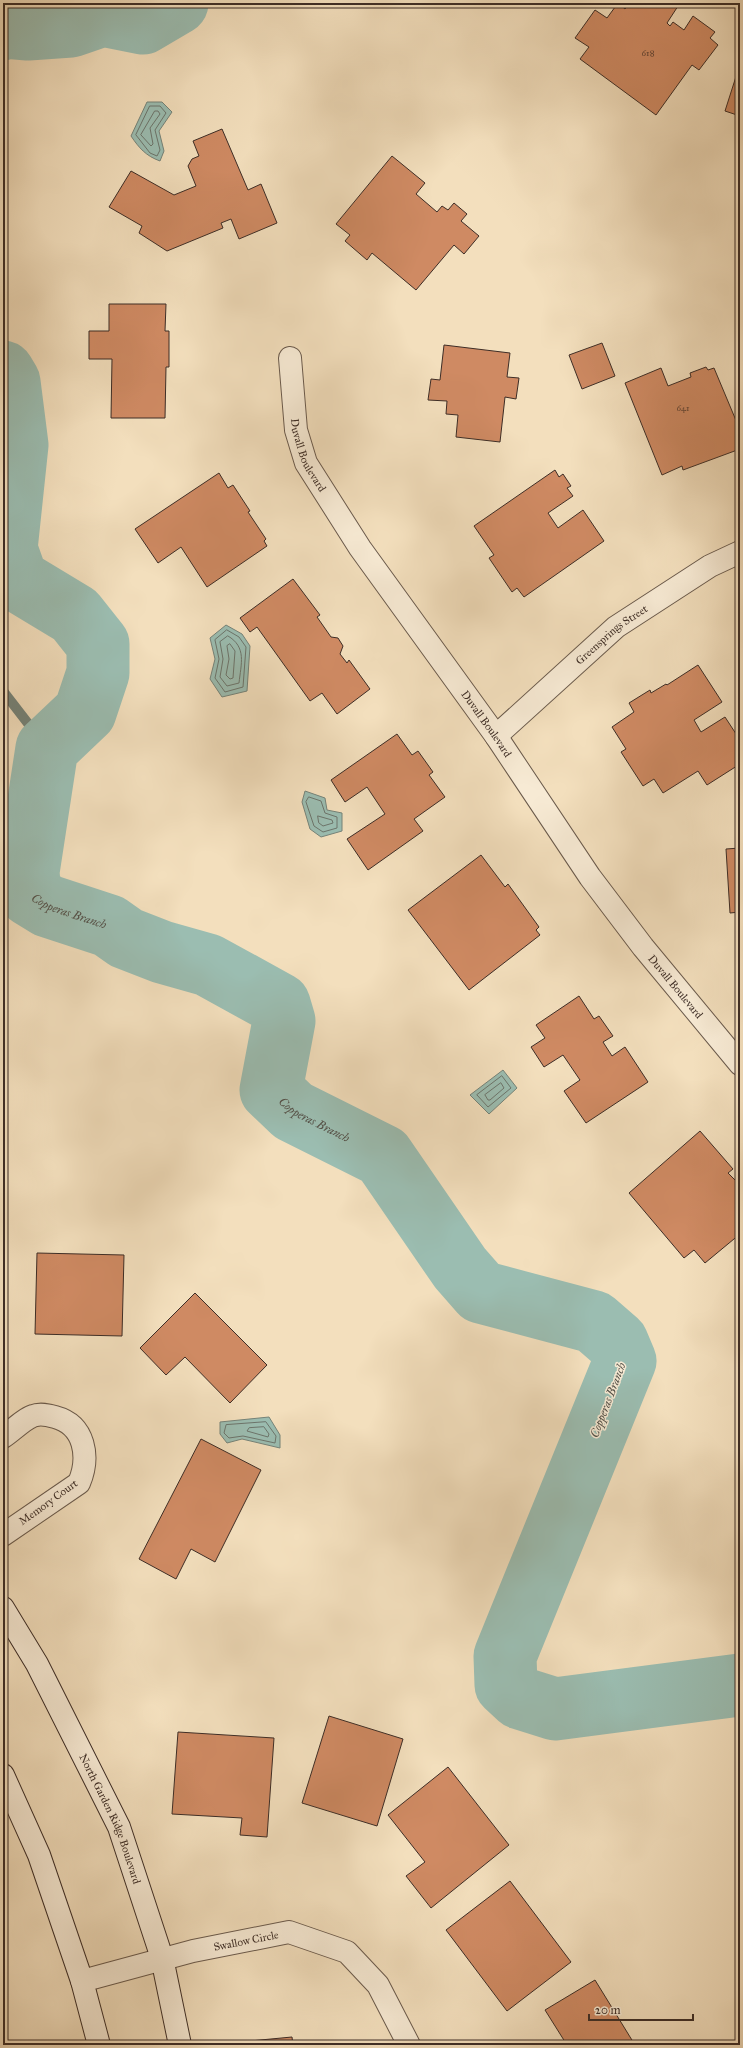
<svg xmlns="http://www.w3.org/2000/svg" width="743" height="2048" font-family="'IM FELL Great Primer',serif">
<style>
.water{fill:#9bbdb1;stroke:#758379}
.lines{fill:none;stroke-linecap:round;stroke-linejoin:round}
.shore{stroke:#6c756c;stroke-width:1}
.stream{stroke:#758379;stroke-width:10}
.river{stroke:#9bbdb1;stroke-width:63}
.building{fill:#cf8a63;stroke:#3d2d26}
.street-casing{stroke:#6a5a4c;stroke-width:24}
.secondary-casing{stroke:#3d2d26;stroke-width:24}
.street{stroke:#f7ead4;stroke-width:22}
.secondary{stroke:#f7ead4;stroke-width:22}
.labels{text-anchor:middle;stroke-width:3;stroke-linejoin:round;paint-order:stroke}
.number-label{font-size:9px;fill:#624435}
.street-label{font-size:11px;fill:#3d2d26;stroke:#f7ead4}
.water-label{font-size:12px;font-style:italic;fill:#545149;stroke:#f7ead4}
</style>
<rect width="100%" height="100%" fill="#f3dfbd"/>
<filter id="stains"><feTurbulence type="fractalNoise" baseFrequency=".005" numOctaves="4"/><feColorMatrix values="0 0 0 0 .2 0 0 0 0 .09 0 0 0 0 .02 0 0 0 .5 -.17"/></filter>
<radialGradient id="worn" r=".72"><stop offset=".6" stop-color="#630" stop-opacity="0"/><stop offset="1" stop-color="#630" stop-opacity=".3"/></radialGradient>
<g class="water">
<path d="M147,102h15l10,10 -13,19 5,20 -4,10c-14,-5 -21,-13 -29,-25z"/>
<path d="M226,625l16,9 8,12 -3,45 -25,6 -12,-18 5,-20 -5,-21z"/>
<path d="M305,791l20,7 2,12 15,3v18l-21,6 -11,-8 -8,-27z"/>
<path d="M503,1070l14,18 -28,26 -19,-19z"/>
<path d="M269,1417l11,18v13l-38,-9 -15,4 -7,-9v-12z"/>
</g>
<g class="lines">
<g class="shore">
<path d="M150,106h10l6,7 -11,17 5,20 -3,6 -7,-3 -14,-18z"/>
<path d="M155,111h3l2,3 -10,14 3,16 -2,2 -10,-11z"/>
<path d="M227,630l12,7 7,10 -3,40 -18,5 -10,-14 4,-19 -4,-19z"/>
<path d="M228,636c19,11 13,28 11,47l-12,3 -7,-9 3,-18 -3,-17z"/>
<path d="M230,644l5,7 -2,27 -3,1 -4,-4 3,-16 -2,-13z"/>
<path d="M309,797l12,4 4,12 12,4v11l-14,4 -9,-6 -8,-24z"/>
<path d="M318,816l14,4 1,3 -10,3 -4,-3z"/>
<path d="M502,1076l9,12 -23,19 -11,-12z"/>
<path d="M501,1083l3,5 -14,12h-2l-3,-5z"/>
<path d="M266,1422l10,14 -1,7 -32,-7 -14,2 -5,-5 2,-8z"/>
<path d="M264,1427l5,7 -1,3 -21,-6 2,-3z"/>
</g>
<path class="stream" d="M3,691l44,57"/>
<g class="river">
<path d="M3,29l2,-2 23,2 43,-3 32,-11 40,8 34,-20"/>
<path id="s1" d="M3,372l6,10 8,63 -11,104 11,31 58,35 23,29v29l-13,39 -38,36 -19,124 2,23 18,11 61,20 17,12 36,14 46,13 71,39 5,17 -13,69 22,21 90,45 77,112 21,24 113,30 23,20 8,19 -120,295 1,29 14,13 35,11 185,-24"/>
</g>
</g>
<g class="building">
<path d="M618,3l7,6 5,-6h50l-13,20 3,3 3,-4 11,8 9,-14 22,16 -5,6 8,7 -19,25 -7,-5 -36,50 -76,-56 9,-12 -14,-9 20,-28 12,8z"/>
<path d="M740,64v52l-15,-5z"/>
<path d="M222,129l26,61 13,-6 16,39 -38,16 -8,-20 -10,4 2,5 -56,23 -28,-18 3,-7 -33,-19 22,-36 43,24 22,-9 -8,-20 4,-7 7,-3 -6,-15z"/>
<path d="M392,156l33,27 -9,11 21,18 5,-6 6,4 6,-7 13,11 -6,7 18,15 -15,18 -10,-9 -38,45 -44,-37 -5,7 -22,-19 5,-6 -14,-11z"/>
<path d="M109,304h57l-1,27h4v36h-3l-1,51h-54l1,-59h-23v-28h20z"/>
<path d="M602,343l13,33 -33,13 -13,-34z"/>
<path d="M444,345l66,8 -3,24 12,1 -3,21 -11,-2 -5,45 -44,-5 2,-22 -12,-1 1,-13 -19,-1 3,-21 9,1z"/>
<path d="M706,367l2,3 6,-2 26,62v19l-57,21 -1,-4 -20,9 -37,-92 36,-15 7,18 23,-9 -1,-4z"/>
<path d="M555,470l4,7 4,-3 8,12 -4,2 6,8 -25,17 10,15 25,-18 21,31 -80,56 -7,-9 -5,4 -23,-34 5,-3 -20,-29z"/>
<path d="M219,473l9,15 5,-3 17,26 -2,1 18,27 -2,2 3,5 -60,41 -26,-40 -23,16 -23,-34z"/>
<path d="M293,579l27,36 -3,2 14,20 7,1 5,8 -3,8 7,9 2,-3 21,29 -33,25 -15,-21 -12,8 -53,-74 -7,5 -10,-14z"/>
<path d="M698,665l24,37 -28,18 7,12 24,-15 15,23v24l-33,21 -9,-14 -35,22 -9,-14 -11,7 -22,-34 5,-3 -14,-22 22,-15 -5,-9 21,-13 1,3 15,-9 1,1z"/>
<path d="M397,734l15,21 6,-4 15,21 -4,3 16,22 -31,22 9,12 -55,39 -21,-31 38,-25 -18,-27 -22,15 -14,-22z"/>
<path d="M740,848v64l-10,1 -4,-64z"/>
<path d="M481,855l24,32 3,-3 31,43 -3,3 4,5 -71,55 -61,-80z"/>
<path d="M579,996l15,23 5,-3 14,20 -10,6 9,14 13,-9 23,35 -62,41 -22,-32 16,-11 -17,-25 -19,12 -13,-20 14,-9 -9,-13z"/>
<path d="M700,1131l33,38 -5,4 12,12v49l-35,29 -11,-13 -10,8 -55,-65z"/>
<path d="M37,1253l87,2 -2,81 -87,-2z"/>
<path d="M195,1293l72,72 -37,38 -45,-46 -19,18 -26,-27z"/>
<path d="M201,1439l60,31 -46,92 -24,-13 -15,30 -37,-20z"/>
<path d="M329,1716l74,23 -26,87 -75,-23z"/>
<path d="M178,1732l96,6 -7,99 -27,-2 2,-17 -70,-4z"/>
<path d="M448,1767l61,78 -78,63 -25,-32 19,-14 -37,-47z"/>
<path d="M510,1881l61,81 -64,49 -61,-81z"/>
<path d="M595,1980l40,65h-68l-22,-35z"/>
<path d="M292,2037l1,8h-43v-4z"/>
</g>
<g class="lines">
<defs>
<g id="street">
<path id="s2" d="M290,358l6,72 10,33 54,85 136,188 94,141 53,70 97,117"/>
<path id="s3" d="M496,736l120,-109 94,-61 30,-14"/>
<path d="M3,1437c8,-5 22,-19 30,-21 7,-3 15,-1 22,1 30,8 35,40 24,66l-76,52"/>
<path id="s4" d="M82,1981l111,-30 96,-19 58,20 31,33 31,60"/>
</g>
<g id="secondary">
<path id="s5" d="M3,1608l34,56 82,163 43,131 18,87"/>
<path d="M3,1775l36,80 43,126 17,64"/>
</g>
</defs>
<use href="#street" class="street-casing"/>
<use href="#secondary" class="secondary-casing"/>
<use href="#street" class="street"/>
<use href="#secondary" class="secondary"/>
</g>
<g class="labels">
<g class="number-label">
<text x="648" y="56">618</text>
<text x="683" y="411">641</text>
</g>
<g class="street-label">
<text dy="4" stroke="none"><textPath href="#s2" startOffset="100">Duvall Boulevard</textPath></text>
<text dy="4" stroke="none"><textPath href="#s3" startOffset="154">Greensprings Street</textPath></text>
<text dy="4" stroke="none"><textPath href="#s2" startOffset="424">Duvall Boulevard</textPath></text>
<text dy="4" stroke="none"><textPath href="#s2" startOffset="748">Duvall Boulevard</textPath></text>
<text transform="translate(48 1502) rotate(-36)" y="4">Memory Court</text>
<text dy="4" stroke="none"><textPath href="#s5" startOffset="237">North Garden Ridge Boulevard</textPath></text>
<text dy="4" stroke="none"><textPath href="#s4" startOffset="169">Swallow Circle</textPath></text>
</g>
<g class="water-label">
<text dy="4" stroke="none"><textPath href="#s1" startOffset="631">Copperas Branch</textPath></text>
<text dy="4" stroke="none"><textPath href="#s1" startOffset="1003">Copperas Branch</textPath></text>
<text transform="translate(608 1400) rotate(-69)" y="4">Copperas Branch</text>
</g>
</g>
<rect width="743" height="2048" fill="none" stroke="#f3dfbd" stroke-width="16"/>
<rect x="4" y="4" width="735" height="2040" fill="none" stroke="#3d2d26" stroke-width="2"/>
<rect x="8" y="8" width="727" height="2032" fill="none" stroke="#3d2d26"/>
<path d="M589 2014v6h104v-6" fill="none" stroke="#3d2d26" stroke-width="2"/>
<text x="595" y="2014" font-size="12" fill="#3d2d26" stroke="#f7ead4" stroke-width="3" paint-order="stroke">20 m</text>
<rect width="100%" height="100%" filter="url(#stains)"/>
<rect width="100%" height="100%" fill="url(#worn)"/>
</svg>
